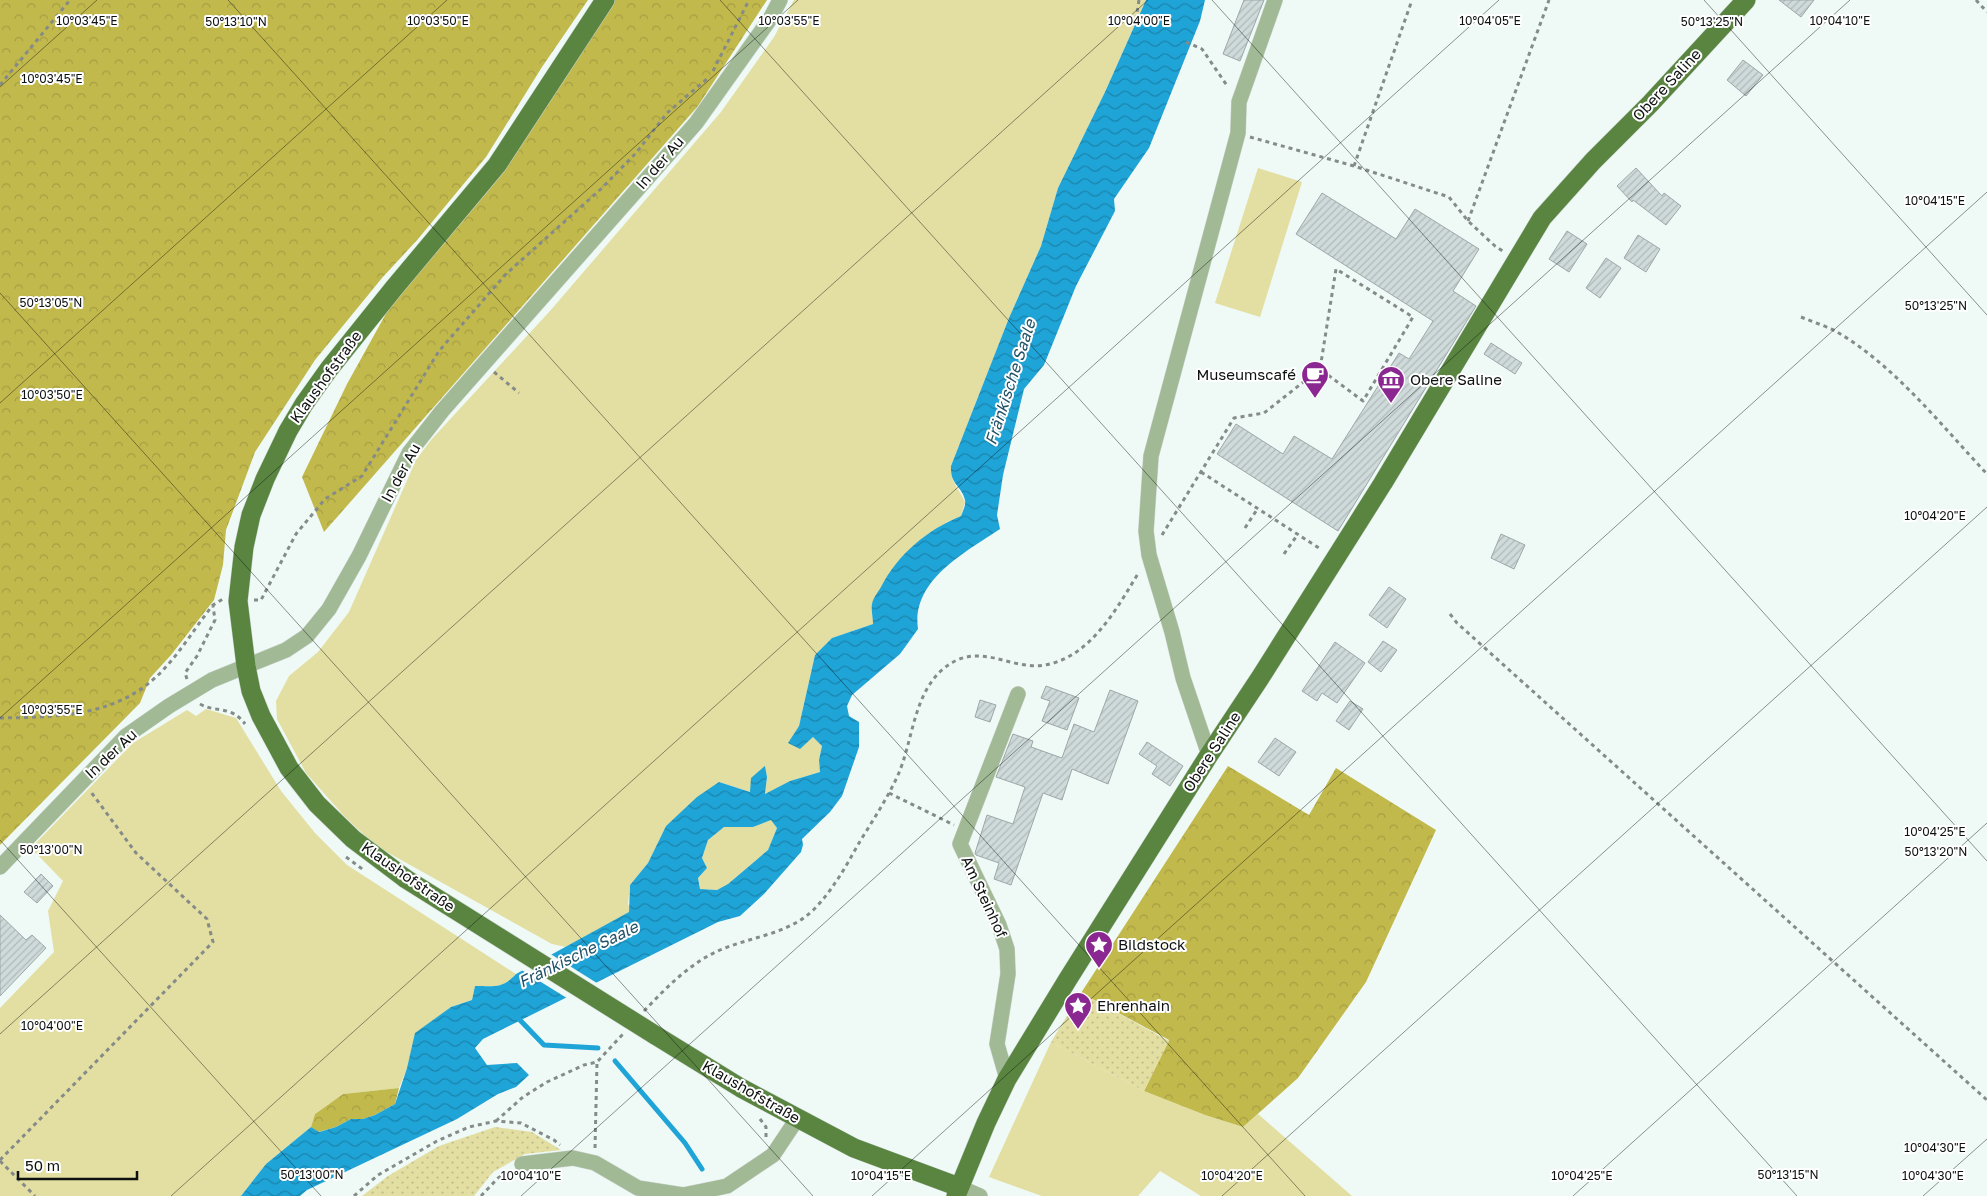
<svg xmlns="http://www.w3.org/2000/svg" width="1987" height="1196" font-family="'Golos Text',sans-serif">
<style>
.grass{fill:#e3dea1}
.forest{fill:url(#forest-crowns)}
.park{fill:url(#park-dots)}
.water{fill:url(#water-waves);fill-rule:evenodd}
.pier{fill:#eff9f5}
.lines{fill:none;stroke-linecap:round;stroke-linejoin:round}
.stream{stroke:#1fa4d7;stroke-width:5}
.building{fill:url(#building-hatch);stroke:#9da7a8}
.minor-casing{stroke:#cbd4d0;stroke-width:16}
.major-casing{stroke:#cbd4d0;stroke-width:20}
.path{stroke:#848b88;stroke-width:3;stroke-dasharray:4 4;stroke-linecap:butt}
.minor{stroke:#a1ba95;stroke-width:15}
.major{stroke:#598541;stroke-width:19}
.major-bridge-casing{stroke:#cbd4d0;stroke-width:20;stroke-linecap:butt}
.major-bridge{stroke:#598541;stroke-width:19}
.ticks{fill:none;stroke:#0d110f;stroke-width:1;stroke-opacity:0.45}
.labels{text-anchor:middle;stroke-width:4;stroke-linejoin:round;paint-order:stroke}
.street-label{font-size:15px;fill:#0d110f;stroke:#fff}
.poi-label{font-size:15px;fill:#0d110f;stroke:#fff;text-anchor:start}
.water-label{font-size:16px;font-style:italic;fill:#215268;stroke:#fff}
.ticks-label{font-size:12px;text-anchor:middle;fill:#0d110f;stroke:#fff;stroke-width:4;stroke-linejoin:round;paint-order:stroke}
</style>
<defs>
<pattern id="forest-crowns" width="20" height="18" patternUnits="userSpaceOnUse" patternTransform="scale(1.25)"><rect width="20" height="18" fill="#c2b94d"/><path d="M2 6a3 3 0 1 1 6 0M12 15a3 3 0 1 1 6 0" fill="none" stroke="#a69e42"/></pattern>
<pattern id="park-dots" width="8" height="8" patternUnits="userSpaceOnUse" patternTransform="scale(1.25)"><rect width="8" height="8" fill="#e3dea1"/><path d="M2 2h.1M6 6h.1" fill="none" stroke="#c2bd89" stroke-width="1.8" stroke-linecap="round"/></pattern>
<pattern id="water-waves" width="16" height="10" patternUnits="userSpaceOnUse" patternTransform="scale(1.25)"><rect width="16" height="10" fill="#1fa4d7"/><path d="M0 5q4-4 8 0t8 0" fill="none" stroke="#1a84ad"/></pattern>
<pattern id="building-hatch" width="6" height="6" patternUnits="userSpaceOnUse" patternTransform="scale(1.25)"><rect width="6" height="6" fill="#cfdada"/><path d="M-1 1l2-2M0 6l6-6M5 7l2-2" fill="none" stroke="#b1baba"/></pattern>
</defs>
<rect width="100%" height="100%" fill="#eff9f5"/>
<g class="grass">
<path d="M794,0h352l-41,92 -47,96 -17,58 -32,72 -58,148c-1,16 8,22 14,36l-4,14 -14,6 -75,81 1,21 -41,14 -17,17 -16,71 -10,16 11,6 13,-11 9,9 -3,14 1,12 -30,9 -25,14 2,-18 -2,-11 -15,26 -31,-10 -53,44 -18,37 -18,22 -2,18 2,9 -64,35 -14,-3 -176,-98 -31,-29 -39,-44 -29,-54 -1,-18 13,-25 29,-24 31,-40 67,-152 15,-20 119,-129 171,-199 53,-75z"/>
<path d="M1258,168l44,14 -42,135 -45,-14z"/>
<path d="M206,709l30,9 45,73 34,42 32,32 169,109c-14,15 -21,12 -41,12l-3,14 -21,7 -35,26 -9,35 -8,20 -56,6 -28,20 -4,13 -45,37 -25,32h-241v-188l54,-56 -6,-41 15,-30 -32,-33 102,-105 54,-33 9,6z"/>
<path d="M771,819l6,9 -9,22 -40,34 -11,6 -17,-1 -2,-11 9,-10 -5,-10 6,-18 16,-13h29z"/>
<path d="M1051,1042l93,49 61,24 38,12 15,-13 94,82h-151l-41,-25 -22,25h-96l-53,-19z"/>
</g>
<g class="forest">
<path d="M0,0h588l-46,67 -56,90 -68,82 -36,39 -67,82 -60,92 -29,78 -3,35 -9,35 -43,55 -21,23 -10,25 -140,142z"/>
<path d="M613,0h154l-69,106 -374,426 -22,-55 45,-93 51,-92z"/>
<path d="M1228,766l81,49 27,-47 100,62 -70,152 -68,96 -55,49 -38,-12 -61,-24 25,-51 -88,-47z"/>
<path d="M399,1088l-4,16 -20,11 -12,4h-12l-15,8 -18,5 -7,-5 4,-13 28,-20z"/>
</g>
<g class="park">
<path d="M1081,993l88,48 -25,50 -93,-49z"/>
<path d="M495,1127l37,5 29,18 -36,4 -32,18 -19,24h-112l26,-20 51,-30z"/>
</g>
<path class="water" d="M1146,0h59l-5,21 -51,127 -35,51 1,12 -39,75 -32,79 -20,24 -21,86 -6,40 3,14c-34,23 -89,51 -82,100l-18,25 -48,41 -5,11 2,10 10,6v25l-17,49 -12,16 -28,27 1,6 -2,7 -37,42 -24,22 -22,6 -235,117 -8,9 12,17 30,-2 12,12 -13,12 -18,7 -41,25 -150,71 -7,6h-59l25,-32 45,-37 8,5 17,-5 15,-8h12l12,-4 20,-11 12,-36 8,-35 36,-26 21,-7 3,-14c19,0 27,3 41,-12l113,-62 1,-27 18,-22 18,-37 31,-29 22,-15 31,10 1,-14 14,-12 2,11 -2,17 25,-13 30,-9 -1,-12 3,-14 -9,-9 -13,12 -12,-6 11,-17 16,-71 17,-17 41,-14c0,-6 -2,-14 -1,-20 1,-6 6,-12 9,-17 17,-33 46,-57 80,-71 2,-5 5,-11 4,-16 -4,-15 -15,-15 -14,-34l58,-148 32,-72 17,-58 47,-96zM771,820l6,8 -9,22 -40,34 -11,6 -17,-1 -2,-11 9,-10 -5,-10 6,-18 16,-13h29z"/>
<path class="pier" d="M549,953l51,32 -30,15 -50,-31z"/>
<g class="lines">
<g class="stream">
<path d="M517,1017l27,28 54,3"/>
<path d="M615,1061l70,82 17,26"/>
</g>
</g>
<g class="building">
<path d="M1244,0h20l-24,61 -17,-7z"/>
<path d="M1779,0h35l-13,17z"/>
<path d="M1743,60l20,15 -17,21 -19,-16z"/>
<path d="M1636,168l26,28 2,-3 17,13 -15,19 -33,-25 -1,2 -15,-16z"/>
<path d="M1322,193l74,46 19,-30 64,40 -26,42 23,15 -138,225 -121,-77 19,-30 47,30 11,-18 38,23 67,-106 10,6 24,-38 -137,-87z"/>
<path d="M1567,231l20,13 -18,28 -20,-13z"/>
<path d="M1638,235l22,14 -14,23 -22,-14z"/>
<path d="M1606,258l15,10 -21,30 -14,-10z"/>
<path d="M1491,343l31,20 -7,11 -31,-20z"/>
<path d="M1501,534l24,11 -11,24 -23,-11z"/>
<path d="M1389,587l17,12 -19,29 -18,-13z"/>
<path d="M1383,641l14,9 -16,22 -13,-10z"/>
<path d="M1335,642l30,21 -28,40 -15,-10 -5,8 -15,-10z"/>
<path d="M1046,686l33,12 -12,32 -25,-9 8,-20 -9,-3z"/>
<path d="M1110,690l28,11 -30,83 -36,-15 -10,31 -19,-7 -32,92 -17,-6 5,-16 -23,-8 -1,-2 12,-38 26,9 12,-37 -29,-10 17,-43 20,7 -2,6 31,11 12,-34 20,8z"/>
<path d="M980,700l16,5 -6,17 -15,-5z"/>
<path d="M1350,701l13,8 -14,21 -13,-9z"/>
<path d="M1275,738l21,14 -17,24 -21,-14z"/>
<path d="M1147,742l36,24 -13,20 -18,-12 5,-8 -18,-12z"/>
<path d="M41,874l12,12 -16,17 -13,-11z"/>
<path d="M0,915l26,25 6,-5 14,13 -46,48z"/>
</g>
<g class="lines">
<defs>
<g id="minor">
<path d="M1209,755l-26,-77 -11,-46 -23,-77 -3,-24 5,-75 87,-323 1,-31 36,-102"/>
<path d="M0,867l126,-131 43,-30 43,-26 74,-30 21,-14 22,-27 30,-53 50,-103 33,-42 254,-288 74,-104 10,-19"/>
<path d="M1007,1079l-10,-35 11,-70 -1,-25 -8,-24 -39,-81 58,-150"/>
<path d="M522,1164l51,-6 22,5 43,25 45,7 44,-9 46,-31 24,-36"/>
<path d="M959,1187l21,9"/>
</g>
<g id="major">
<path d="M406,879l-53,-40 -36,-35 -28,-36 -28,-52 -10,-25 -5,-25 -8,-65 6,-54 7,-32 14,-36 23,-48 16,-27 25,-35 65,-81 103,-123 108,-165"/>
<path d="M655,1035l86,53 113,60 105,39"/>
<path d="M956,1196l30,-73 21,-44 61,-100 141,-224 51,-77 123,-195 159,-265 51,-57 57,-57 96,-104"/>
</g>
</defs>
<use href="#minor" class="minor-casing"/>
<use href="#major" class="major-casing"/>
<g class="path">
<path d="M1139,0l-3,19 8,3"/>
<path d="M1976,0l11,12"/>
<path d="M1186,42l16,7 26,38"/>
<path d="M713,71l36,-71"/>
<path d="M0,85l70,-85"/>
<path d="M1250,137l104,29 95,31 19,24 27,25 9,6"/>
<path d="M1354,166l58,-166"/>
<path d="M1468,221l81,-221"/>
<path d="M1801,317c12,5 25,9 36,15 57,33 105,94 150,142"/>
<path d="M494,372l25,21"/>
<path d="M1201,472l121,78"/>
<path d="M1245,528l13,-20"/>
<path d="M1162,535l72,-117 30,-5 56,-44 16,-100 77,48 -50,84 -43,-32"/>
<path d="M1284,554l14,-20"/>
<path d="M254,600h7l35,-66 29,-35 37,-23 77,-125 67,-77 96,-86 34,-35 31,-40 41,-35"/>
<path d="M1450,614l7,9 530,477"/>
<path d="M187,679l-2,-6 12,-17 18,-36 -2,-14"/>
<path d="M200,704c16,9 31,1 45,20"/>
<path d="M0,718c59,-1 120,-1 164,-49 18,-19 32,-43 49,-64l10,-6"/>
<path d="M889,793l65,32"/>
<path d="M346,857l19,14"/>
<path d="M644,1011c23,-24 46,-48 76,-61 28,-12 60,-15 85,-33 11,-8 22,-22 30,-34 10,-14 18,-30 27,-45 13,-21 26,-41 36,-63 15,-34 15,-80 45,-106 36,-30 66,2 102,-4 46,-8 72,-57 94,-93"/>
<path d="M760,1119l6,8v11"/>
<path d="M496,1121l27,-24 24,-15 37,-17 13,-3 26,-28"/>
<path d="M595,1148l2,-86"/>
<path d="M0,1160l213,-218 -6,-23 -71,-66 -45,-61"/>
<path d="M0,1161l35,35"/>
<path d="M354,1196l24,-21 59,-34 32,-14 27,-6 25,2 33,17 6,5"/>
<path d="M481,1196l17,-18 13,-8"/>
</g>
<use href="#minor" class="minor"/>
<use href="#major" class="major"/>
<defs>
<path id="major-bridge" d="M406,879l249,156"/>
</defs>
<use href="#major-bridge" class="major-bridge-casing"/>
<use href="#major-bridge" class="major-bridge"/>
</g>
<path class="ticks" d="M228,0l1077,1196M720,0l1077,1196M1212,0l775,861M1704,0l283,315M0,87l97,-87M0,293l813,903M0,403l447,-403M0,718l798,-718M0,840l321,356M0,1034l1148,-1034M171,1196l1328,-1196M521,1196l1329,-1196M872,1196l1115,-1004M1222,1196l765,-689M1573,1196l414,-373M1923,1196l64,-57"/>
<defs>
<symbol id="cafe-pin" viewBox="-11 -11 22 30"><path d="M0 17L-7.5 6A9.5 9.5 0 1 1 7.5 6Z" fill="#8a2790" stroke="#fff"/><path d="M-5.5-4.5H6V0H3Q3 3.5 0 3.5H-2.5Q-5.5 3.5-5.5 0ZM3-3.2v2h1.7v-2ZM-6 4.5H4V6H-6Z" fill="#fff"/></symbol>
<symbol id="museum-pin" viewBox="-11 -11 22 30"><path d="M0 17L-7.5 6A9.5 9.5 0 1 1 7.5 6Z" fill="#8a2790" stroke="#fff"/><path d="M0-6L6-3V-2H-6V-3ZM-5-1h2V3h-2ZM-1-1h2V3h-2ZM3-1h2V3H3ZM-6 4H6V6H-6Z" fill="#fff"/></symbol>
<symbol id="sight-pin" viewBox="-11 -11 22 30"><path d="M0 17L-7.5 6A9.5 9.5 0 1 1 7.5 6Z" fill="#8a2790" stroke="#fff"/><path d="M0-6L1.8-2.2L6-1.7L2.9 1.2L3.7 5.4L0 3.3L-3.7 5.4L-2.9 1.2L-6-1.7L-1.8-2.2Z" fill="#fff"/></symbol>
</defs>
<g fill-rule="evenodd">
<use href="#cafe-pin" x="1299" y="359" width="32" height="43"/>
<use href="#museum-pin" x="1375" y="364" width="32" height="43"/>
<use href="#sight-pin" x="1083" y="929" width="32" height="43"/>
<use href="#sight-pin" x="1062" y="990" width="32" height="43"/>
</g>
<g class="labels">
<g class="street-label">
<text transform="translate(1667 85) rotate(-47)" y="5">Obere Saline</text>
<text transform="translate(660 163) rotate(-49)" y="5">In der Au</text>
<text transform="translate(326 377) rotate(-54)" y="5">Klaushofstraße</text>
<text transform="translate(401 473) rotate(-61)" y="5">In der Au</text>
<text transform="translate(1212 752) rotate(-57)" y="5">Obere Saline</text>
<text transform="translate(111 754) rotate(-43)" y="5">In der Au</text>
<text transform="translate(408 877) rotate(35)" y="5">Klaushofstraße</text>
<text transform="translate(984 897) rotate(65)" y="5">Am Steinhof</text>
<text transform="translate(751 1092) rotate(30)" y="5">Klaushofstraße</text>
</g>
<g class="poi-label">
<text x="1296" y="380" text-anchor="end">Museumscafé</text>
<text x="1410" y="385">Obere Saline</text>
<text x="1118" y="950">Bildstock</text>
<text x="1097" y="1011">Ehrenhain</text>
</g>
<g class="water-label">
<text transform="translate(1010 382) rotate(-72)" y="6">Fränkische Saale</text>
<text transform="translate(578 954) rotate(-26)" y="6">Fränkische Saale</text>
</g>
</g>
<g class="ticks-label">
<text x="789" y="25">10°03'55"E</text>
<text x="87" y="25">10°03'45"E</text>
<text x="438" y="25">10°03'50"E</text>
<text x="1139" y="25">10°04'00"E</text>
<text x="1490" y="25">10°04'05"E</text>
<text x="1840" y="25">10°04'10"E</text>
<text x="236" y="26">50°13'10"N</text>
<text x="1712" y="26">50°13'25"N</text>
<text x="52" y="83">10°03'45"E</text>
<text x="1935" y="205">10°04'15"E</text>
<text x="51" y="307">50°13'05"N</text>
<text x="1936" y="310">50°13'25"N</text>
<text x="52" y="399">10°03'50"E</text>
<text x="1935" y="520">10°04'20"E</text>
<text x="52" y="714">10°03'55"E</text>
<text x="1935" y="836">10°04'25"E</text>
<text x="51" y="854">50°13'00"N</text>
<text x="1936" y="856">50°13'20"N</text>
<text x="52" y="1030">10°04'00"E</text>
<text x="1935" y="1152">10°04'30"E</text>
<text x="312" y="1179">50°13'00"N</text>
<text x="1788" y="1179">50°13'15"N</text>
<text x="531" y="1180">10°04'10"E</text>
<text x="881" y="1180">10°04'15"E</text>
<text x="1232" y="1180">10°04'20"E</text>
<text x="1582" y="1180">10°04'25"E</text>
<text x="1933" y="1180">10°04'30"E</text>
</g>
<path d="M18 1171v8h119v-8" fill="none" stroke="#0d110f" stroke-width="2.5"/>
<text x="25" y="1171" font-size="15" fill="#0d110f" stroke="#ffffff" stroke-width="4" paint-order="stroke">50 m</text>
</svg>
